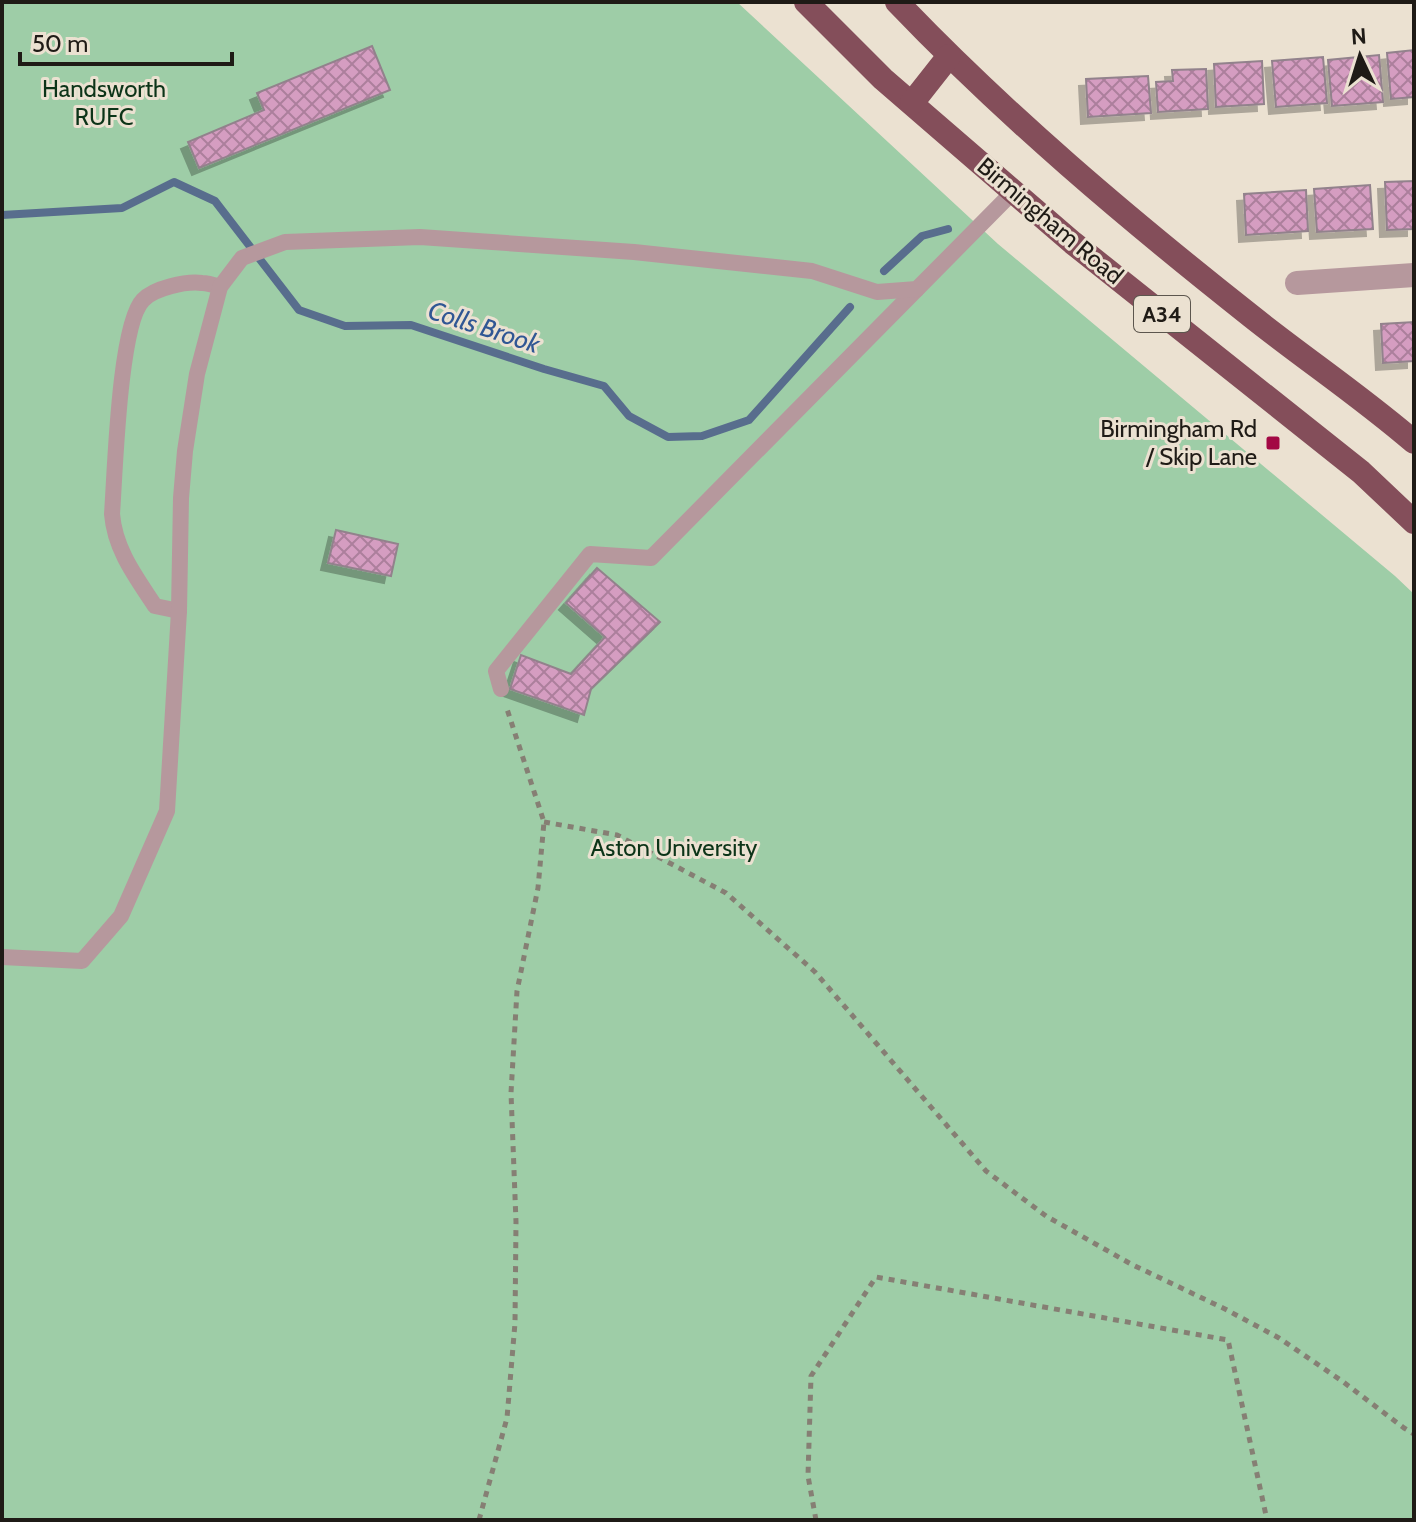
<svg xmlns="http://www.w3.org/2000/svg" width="1416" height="1522" font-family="Cabin,sans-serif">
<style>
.green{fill:#9ecda7}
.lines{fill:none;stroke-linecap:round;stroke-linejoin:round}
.stream{stroke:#586d8d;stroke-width:8}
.building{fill:url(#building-cross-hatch);stroke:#92828c;stroke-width:2;filter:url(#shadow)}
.path{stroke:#867f74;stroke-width:5;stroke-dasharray:6 6;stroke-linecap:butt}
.service{stroke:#b6989d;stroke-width:16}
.minor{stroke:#b6989d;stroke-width:24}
.trunk{stroke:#844e5a;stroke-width:24}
.poi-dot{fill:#a30844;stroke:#ebe1d1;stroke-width:3}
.labels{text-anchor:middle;stroke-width:6;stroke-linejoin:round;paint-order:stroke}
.shield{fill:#ebe1d1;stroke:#5c564e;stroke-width:2}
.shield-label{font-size:22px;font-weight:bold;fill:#1f1b16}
.park-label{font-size:24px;fill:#0c3418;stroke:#ebe1d1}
.street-label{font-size:24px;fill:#1f1b16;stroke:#ebe1d1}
.poi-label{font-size:24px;fill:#1f1b16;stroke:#ebe1d1;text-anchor:end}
.water-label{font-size:26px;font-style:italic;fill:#305794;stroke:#ebe1d1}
</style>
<defs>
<pattern id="building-cross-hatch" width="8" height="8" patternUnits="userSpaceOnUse" patternTransform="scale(2)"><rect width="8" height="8" fill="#d59dc1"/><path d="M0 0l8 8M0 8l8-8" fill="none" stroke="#ac7f9c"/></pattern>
<filter id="shadow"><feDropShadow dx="-7" dy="7" stdDeviation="0" flood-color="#0004"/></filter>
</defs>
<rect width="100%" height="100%" fill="#ebe1d1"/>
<path class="green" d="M2,2h735l261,242 397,332 19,18v926h-1412z"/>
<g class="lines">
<g class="stream">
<path d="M2,215l120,-7 52,-26 41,19 84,109 46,16 66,-1 133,44 60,17 25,30 39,21 34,-1 47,-16 101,-113"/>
<path d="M884,271l38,-35 26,-7"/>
</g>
</g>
<g class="building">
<path d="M372,46l18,44 -191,78 -11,-26 76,-32 -7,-17z"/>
<path d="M1414,50v47l-23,2 -4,-46z"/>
<path d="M1379,55l4,47 -51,4 -4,-46z"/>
<path d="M1323,57l4,46 -51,4 -4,-46z"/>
<path d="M1262,61l2,43 -48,3 -2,-43z"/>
<path d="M1206,69l2,40 -50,3 -2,-30 17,-1 -1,-11z"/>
<path d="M1148,76l3,37 -63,4 -2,-38z"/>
<path d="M1414,181v48l-27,1 -2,-48z"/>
<path d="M1370,185l3,44 -56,3 -3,-43z"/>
<path d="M1306,190l2,41 -62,4 -2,-41z"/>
<path d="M1414,322v39l-31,2 -2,-39z"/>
<path d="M336,530l62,14 -7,32 -63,-13z"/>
<path d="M597,568l63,54 -69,67 -7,26 -74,-26 11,-34 50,19 34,-37 -39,-34z"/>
</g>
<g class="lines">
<g class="path">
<path d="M544,822l73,13 109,58 89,79 171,199 60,45 85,48 94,45 54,29 63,43 62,47 10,6"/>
<path d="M479,1520l28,-102 8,-95 1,-101 -5,-129 6,-102 21,-103 6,-66 -37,-113"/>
<path d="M816,1520l-8,-44 3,-100 65,-99 352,63 39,180"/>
</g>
<g class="service">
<path d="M179,611l-24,-5c-19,-29 -40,-56 -43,-92 3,-40 7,-190 31,-214 11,-12 43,-19 59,-17 5,0 12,2 18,4"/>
<path d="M501,689l-5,-18 94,-117 61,4 266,-269"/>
<path d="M2,957l80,4 39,-45 46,-105 12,-200 2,-113 4,-47 12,-77 23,-87 22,-29 43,-16 135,-5 214,15 178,19 65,21 40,-3 97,-98"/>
</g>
<path class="minor" d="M1297,283l117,-8"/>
<g class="trunk">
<path d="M806,2l77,77 190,164 288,229 53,50"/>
<path d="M897,2c109,114 230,216 354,314 54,43 111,81 163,126"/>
<path d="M912,103l37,-47"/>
</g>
</g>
<rect class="poi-dot" x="1265" y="435" width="16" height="16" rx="4"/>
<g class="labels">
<rect class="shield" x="1134" y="296" width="56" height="36" rx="6"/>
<g class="shield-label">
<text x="1162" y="322">A34</text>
</g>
<g class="park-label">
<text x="104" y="97">Handsworth<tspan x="104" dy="28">RUFC</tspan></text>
<text x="674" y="856">Aston University</text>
</g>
<g class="street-label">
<text transform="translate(1050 221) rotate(40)" y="8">Birmingham Road</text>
</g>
<g class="poi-label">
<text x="1257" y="437">Birmingham Rd<tspan x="1257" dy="28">/ Skip Lane</tspan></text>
</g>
<g class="water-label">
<text transform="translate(484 327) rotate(18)" y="9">Colls Brook</text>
</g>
</g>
<rect width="1416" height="1522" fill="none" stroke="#1f1b16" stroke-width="8"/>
<g transform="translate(1360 56) rotate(356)" stroke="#ebe1d1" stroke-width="6" paint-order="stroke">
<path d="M0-6L14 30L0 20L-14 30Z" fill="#1f1b16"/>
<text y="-12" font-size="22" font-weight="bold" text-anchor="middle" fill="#1f1b16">N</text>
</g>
<path d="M20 52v12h212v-12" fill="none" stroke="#1f1b16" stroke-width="4"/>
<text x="32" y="52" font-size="24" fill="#1f1b16" stroke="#ebe1d1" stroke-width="6" paint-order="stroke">50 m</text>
</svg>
